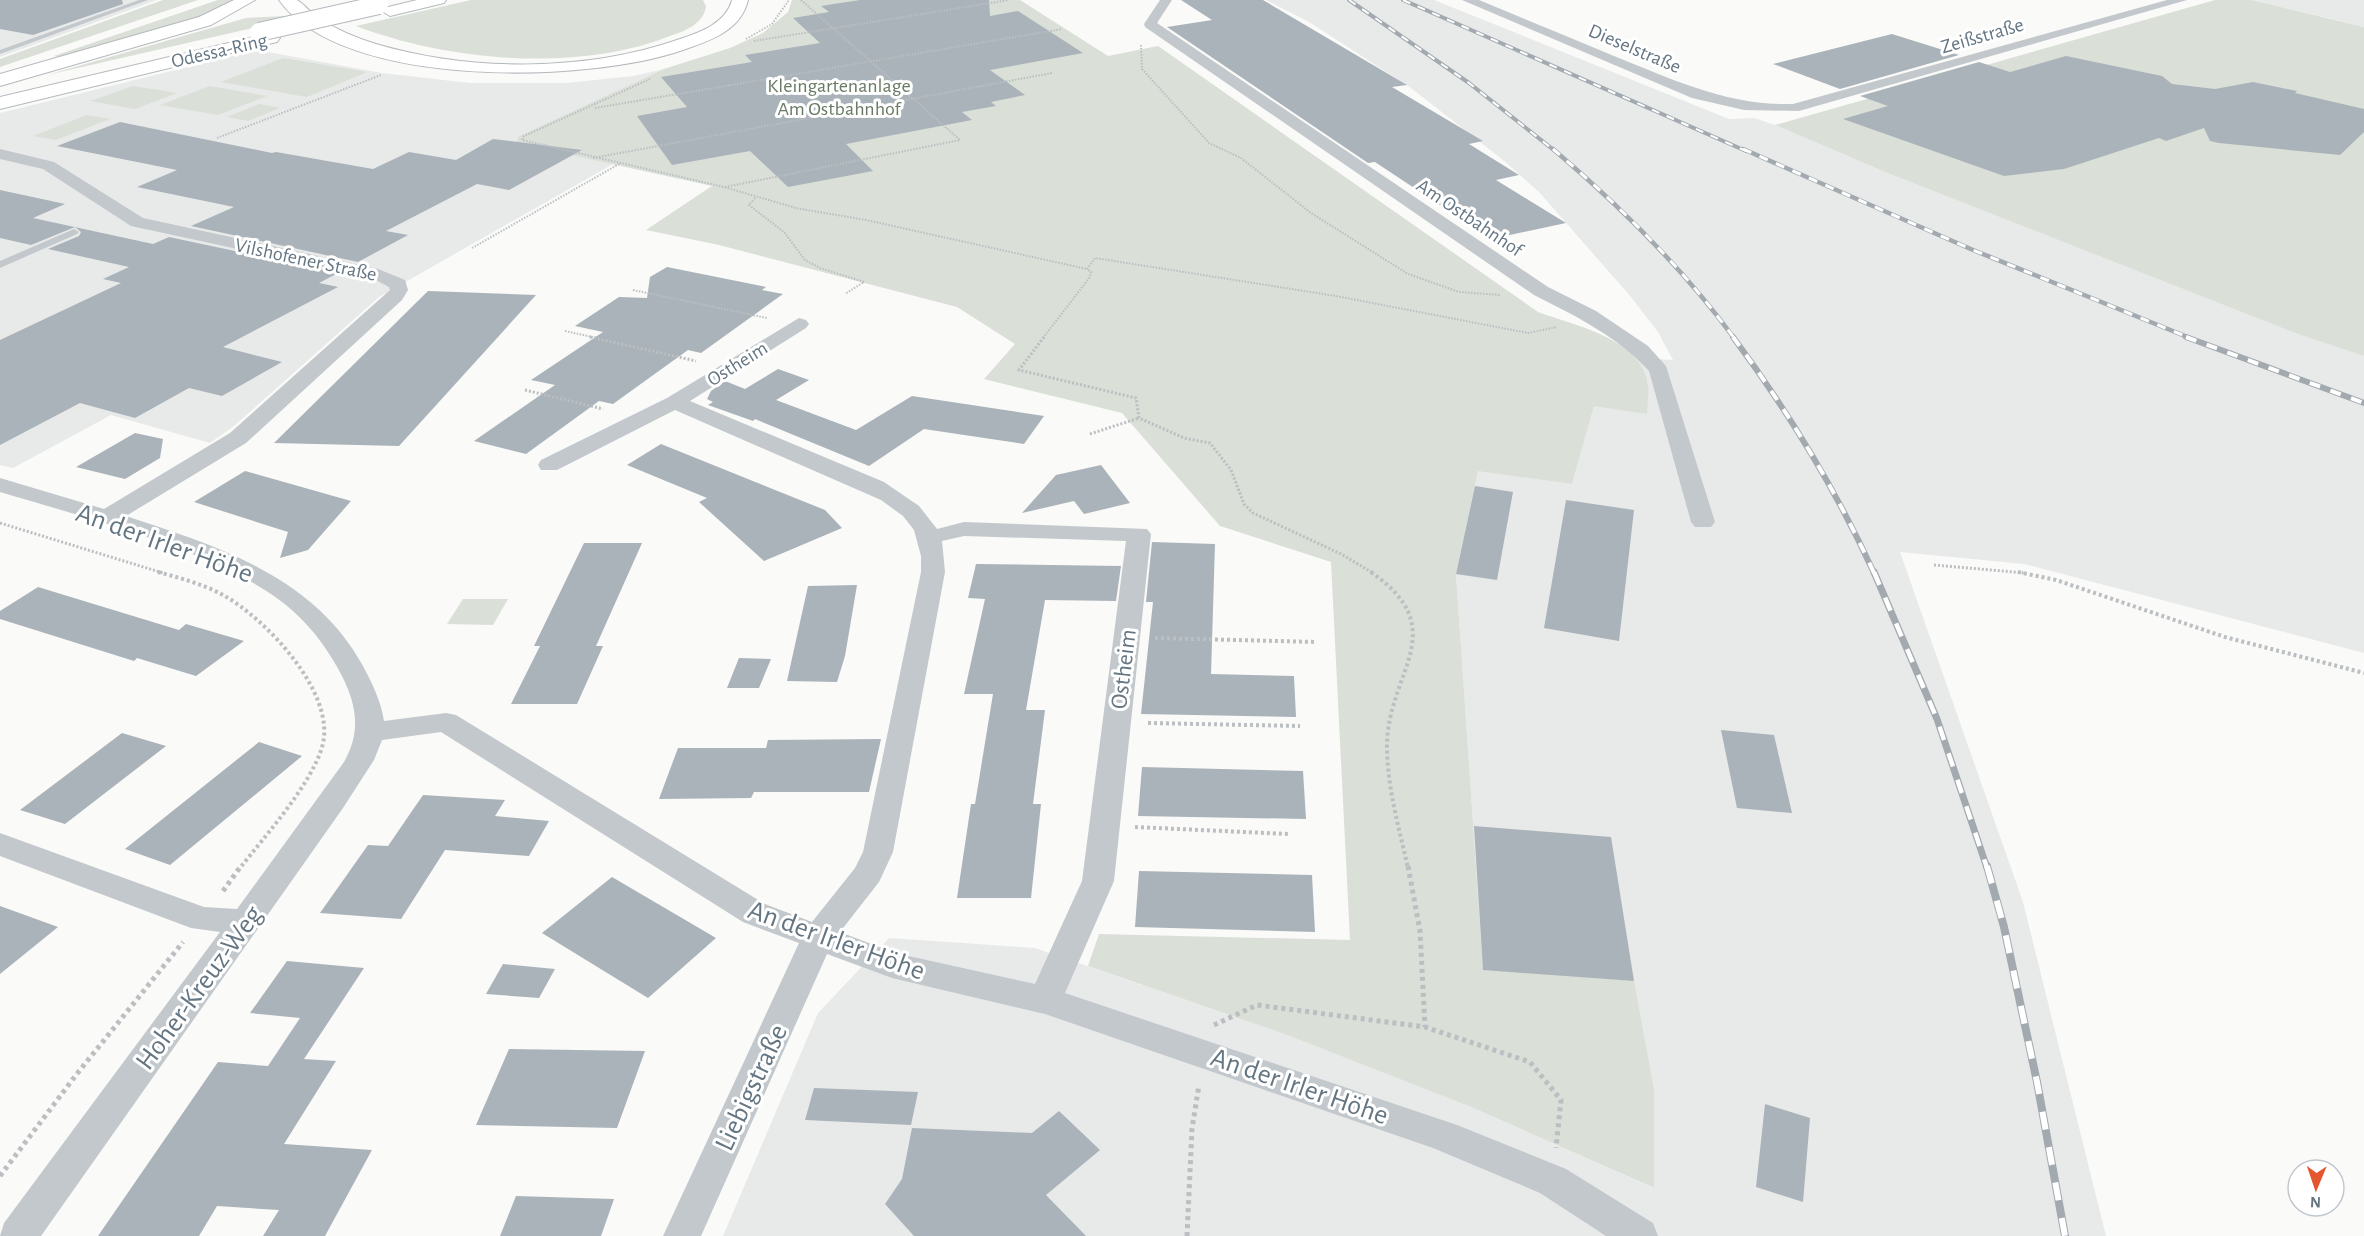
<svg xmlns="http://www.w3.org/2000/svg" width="2364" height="1236" font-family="'Alegreya Sans',sans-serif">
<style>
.built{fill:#e8e9e9}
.green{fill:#dadfd7}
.building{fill:#aab3b9}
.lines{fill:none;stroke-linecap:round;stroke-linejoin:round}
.highway-casing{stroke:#b4b9bd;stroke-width:2}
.path-far3{stroke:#bbbfc2;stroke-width:2;stroke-dasharray:1.5 1.5;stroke-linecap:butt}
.path-far2{stroke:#bbbfc2;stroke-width:3;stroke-dasharray:2 2;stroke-linecap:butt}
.path-far1{stroke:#bbbfc2;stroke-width:4;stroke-dasharray:3 3;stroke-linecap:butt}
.path{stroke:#bbbfc2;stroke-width:5;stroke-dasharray:4 4;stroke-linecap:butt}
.lane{fill:#c3c8cc;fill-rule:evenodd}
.street{fill:#c3c8cc;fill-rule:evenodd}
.highway{fill:#fff;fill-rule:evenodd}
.rail-far4-casing{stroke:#a2aab0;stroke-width:4}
.rail-far3-casing{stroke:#a2aab0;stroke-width:4.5}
.rail-far2-casing{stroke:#a2aab0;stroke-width:6}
.rail-far1-casing{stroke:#a2aab0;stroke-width:7}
.rail-casing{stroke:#a2aab0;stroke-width:8}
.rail-far4{stroke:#fff;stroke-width:2;stroke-dasharray:8;stroke-linecap:butt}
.rail-far3{stroke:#fff;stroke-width:3;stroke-dasharray:9;stroke-linecap:butt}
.rail-far2{stroke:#fff;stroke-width:4;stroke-dasharray:11;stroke-linecap:butt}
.rail-far1{stroke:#fff;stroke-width:4.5;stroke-dasharray:14;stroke-linecap:butt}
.rail{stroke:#fff;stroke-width:6;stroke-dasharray:18;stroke-linecap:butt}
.highway-bridge-casing{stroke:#b4b9bd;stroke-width:20;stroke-linecap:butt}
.highway-bridge{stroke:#fff;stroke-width:18}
.labels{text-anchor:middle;stroke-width:6;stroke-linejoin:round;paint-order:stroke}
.far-street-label{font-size:20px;fill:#657683;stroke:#fff}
.far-park-label{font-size:20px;fill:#687a64;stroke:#fff}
.street-label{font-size:24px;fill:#657683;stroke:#fff}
.near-street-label{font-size:28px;fill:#657683;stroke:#fff}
</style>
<rect width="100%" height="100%" fill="#fafaf8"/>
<g class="built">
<path d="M0,0h157l-157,57z"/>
<path d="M1266,0h168l295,119 25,-1 21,7 115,49 405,159 69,23v297l-340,-89 -124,-12 123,350 83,334h-1383l95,-223 71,-75 146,10 252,87 184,72 182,81 -170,-218 -27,-396 22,-104 94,14 22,-78 54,-22 -12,-26 37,2 -15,-28 -27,-35 -92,-105 -36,-32 -92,-72 -102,-66z"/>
<path d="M2251,0h113v27l-36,-9z"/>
<path d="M257,50l125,23 88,10h97l66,-7 31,-7 -145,67 -2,7 96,21 -234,133 -145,129 -24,17 -99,-28 -98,53 -13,-3v-352z"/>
</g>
<g class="green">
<path d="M163,0h35l-198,67v-8z"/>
<path d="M218,0h19l-25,13 -146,46 -12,-3z"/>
<path d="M471,0h232l3,6c-2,18 -21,25 -36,30 -93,37 -222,25 -314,-10z"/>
<path d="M792,0h228l88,56 50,-10 380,266c35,13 106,27 110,74 1,9 -1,19 -1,28l-53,-8 -22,78 -94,-13 -22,103 27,395 151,12 20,109v98l-183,-81 -184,-72 -199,-69 11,-32 251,6 -19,-378 -111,-36 -98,-113 -138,-34 31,-35 -58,-37 -238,-62 -73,-15 66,-44 -196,-43 3,-7 145,-67 66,-21 33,-15 25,-21z"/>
<path d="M2215,0h36l113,27v329l-69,-23 -405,-159 -115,-49z"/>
<path d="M286,16l6,3 -245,56 199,-57z"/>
<path d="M283,58l84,14 -60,25 -86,-15z"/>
<path d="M133,86l44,7 -42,16 -45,-8z"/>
<path d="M210,86l57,10 -49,19 -58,-10z"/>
<path d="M259,104l21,4 -32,13 -21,-4z"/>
<path d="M87,115l23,4 -54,21 -23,-4z"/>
<path d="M463,599h45l-15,26 -46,-1z"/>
</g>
<g class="building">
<path d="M0,0h122l1,4 -90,31 -33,-6z"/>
<path d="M860,0h129l1,16 28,-5 65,42 -93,17 35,25 -34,7 5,4 -34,6 10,8 -126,24 27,27 -85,16 -38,-36 -78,14 -35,-49 50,-9 -26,-30 91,-15 -7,-7 75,-12 -27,-25 36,-6 -8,-6z"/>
<path d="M1181,0h82l144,85 -15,2 91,54 -14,3 50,31 -23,5 70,43 -75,16 -116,-77 -7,1 -201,-136 45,-7z"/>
<path d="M1892,34l67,21 -119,34 -67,-25z"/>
<path d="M2066,56l96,20 10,8 43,5 38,-7 44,9 -2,2 69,16v23l-24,23 -121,-12 -9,-2 -6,-13 -38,13 -7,-3 -95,31 -60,7 -161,-57 45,-13 -28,-10 119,-34 31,10z"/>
<path d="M120,122l152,31 4,-1 97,17 36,-17 47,8 37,-21 89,11 -73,40 -32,-6 -91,47 22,4 -50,27 -167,-36 43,-19 -97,-20 40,-17 -120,-24z"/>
<path d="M0,190l65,14 -32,14 120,26 16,-7 169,36 -19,10 19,4 -115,60 59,15 -60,34 -33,-8 -54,30 -55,-15 -80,42v-105l121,-57 -18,-4 26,-12 -81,-18 31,-13 2,-4 -6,-5 -44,18 -31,-7z"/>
<path d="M667,267l99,20 -4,3 21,4 -82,59 -13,-3 -75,54 -14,-3 -73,53 -52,-13 81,-56 -24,-5 72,-48 -28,-6 44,-29 28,1 3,-21z"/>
<path d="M428,291l108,4 -137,151 -125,-3z"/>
<path d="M778,369l31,11 -33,20 80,30 56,-34 132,20 -20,28 -100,-15 -55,37 -114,-47 -2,2 -45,-16 5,-3 -6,-3 4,-8 14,-10 20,8z"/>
<path d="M135,433l28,6 -3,19 -35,21 -49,-12z"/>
<path d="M661,444l164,66 17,18 -78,33 -65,-59 8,-4 -80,-33z"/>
<path d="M1101,465l29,38 -46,11 -10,-13 -52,12 34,-38z"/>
<path d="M245,471l106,30 -43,49 -28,8 8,-26 -94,-30z"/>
<path d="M1475,486l38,6 -16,88 -41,-6z"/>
<path d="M1566,500l68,10 -15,131 -75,-13z"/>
<path d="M1152,542l63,2 -4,130 83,2 2,41 -155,-3 12,-112h-7z"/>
<path d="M584,543h58l-46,103h7l-26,58h-66l29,-58h-6z"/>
<path d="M976,564l145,2 -5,35 -71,-1 -19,110h19l-12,94h8l-10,94h-74l14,-94h4l18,-110h-29l21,-95 -17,-1z"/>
<path d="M857,585l-12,71 -8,26 -50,-1 21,-95z"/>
<path d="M38,587l141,43 7,-6 58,17 -48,35 -59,-18 -3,3 -134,-42v-8z"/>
<path d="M739,658l32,1 -12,29h-32z"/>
<path d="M1721,730l53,5 18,78 -55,-5z"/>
<path d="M122,733l44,13 -101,78 -45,-14z"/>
<path d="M881,739l-12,53h-115l-3,6 -92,1 19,-51h88l2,-8z"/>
<path d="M259,742l43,14 -132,109 -45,-16z"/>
<path d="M1142,767l161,4 3,48 -168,-3z"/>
<path d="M423,795l82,5 -10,16 54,5 -20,35 -84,-6 -44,69 -81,-6 48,-68 20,1z"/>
<path d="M1474,826l137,11 23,144 -151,-11z"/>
<path d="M1139,871l173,4 3,57 -180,-5z"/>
<path d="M612,877l104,61 -68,60 -106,-65z"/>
<path d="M0,906l58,21 -58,47z"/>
<path d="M287,961l77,7 -60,91 32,2 -52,83 88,6 -47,86h-62l16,-26 -62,-4 -18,30h-101l120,-174 50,4 32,-48 -50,-5z"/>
<path d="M503,964l52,5 -16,29 -53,-4z"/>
<path d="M509,1049l136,2 -28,77 -141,-3z"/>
<path d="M814,1088l104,4 -7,33 -106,-5z"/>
<path d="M1765,1104l45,14 -7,84 -47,-15z"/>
<path d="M1059,1111l41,39 -54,45 40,41h-172l-29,-32 17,-25 10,-51 120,5z"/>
<path d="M516,1196l98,3 -13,37h-101z"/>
</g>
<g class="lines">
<defs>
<g id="highway">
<path d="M234,0h21l-44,25 -211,61v-12l199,-57z"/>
<path d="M279,0c5,0 14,0 18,0 7,4 14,13 21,18 18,11 38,20 58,26 95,28 210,28 304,-5 21,-7 46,-16 52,-39h16c-7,31 -39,41 -65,50 -94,33 -340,40 -404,-50z"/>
<path d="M417,0h29l-2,3 -54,13 -8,-5 2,-3z"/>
<path d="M271,33l6,1 3,4 -3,4 -277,67v-12z"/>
</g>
</defs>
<use href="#highway" class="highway-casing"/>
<g class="path-far3">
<path d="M746,39l26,-15 17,-24"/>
<path d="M754,41l255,-41"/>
<path d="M1141,45l1,24 67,74 32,15 70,55 97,61 51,18 42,3"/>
<path d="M650,79l-126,57 -2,4 202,47 72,21 70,12 221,49"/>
<path d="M595,108l467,-79"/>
<path d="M217,138l164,-63"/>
<path d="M593,158l459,-85"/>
<path d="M725,187l235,-47 -159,-140"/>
<path d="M755,198l-6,7 35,27 21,28 15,8 44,14 -19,12"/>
<path d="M472,248l147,-84"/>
<path d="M1087,269l8,-11 241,38 192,37 29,-6"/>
<path d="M633,290l134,28"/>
<path d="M565,331l32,7"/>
<path d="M1043,338l47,-61 1,-5 -4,-3"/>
</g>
<g class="path-far2">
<path d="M590,337l106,24"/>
<path d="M1044,337l-25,33 117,28 3,20 45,20 26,5 21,27 13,34 9,9 88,41 32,19"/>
<path d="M525,390l78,19"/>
<path d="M1090,434l49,-16"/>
<path d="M0,523l163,50"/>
<path d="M1934,565l91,8"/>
</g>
<g class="path-far1">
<path d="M158,572c22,6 45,12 65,23 42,23 115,99 99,152 -11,38 -57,89 -82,121"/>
<path d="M1371,572c83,58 17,99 16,173 0,42 12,83 21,123"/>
<path d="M2018,572l38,8 169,57 139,36"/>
<path d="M1155,638l162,4"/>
<path d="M1148,723l152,3"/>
<path d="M1135,827l153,7"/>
</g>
<g class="path">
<path d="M1408,866l12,65 5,96"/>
<path d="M223,891l18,-25"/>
<path d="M1214,1025l43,-20 168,22 105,35 31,38 -5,48"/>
<path d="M0,1176l76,-101 107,-133"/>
<path d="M1187,1236l5,-107 7,-44"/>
</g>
<g class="lane">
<path d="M139,0h9l-148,54v-4z"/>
<path d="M74,229l5,3 -2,2 -77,34v-7z"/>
</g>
<g class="street">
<path d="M1160,0h12l-15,23 391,264 48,24 52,35 18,20 49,156 -4,5h-16l-4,-5 -42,-151c-31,-34 -73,-55 -115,-76l-389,-268 -1,-3z"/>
<path d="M1462,0h17c45,19 90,37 135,56 60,24 114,50 179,48l374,-104h20l-388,111 -55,-1 -52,-12z"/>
<path d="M0,149l54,13 89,56 235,51 27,11 3,10 -6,10 -156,143 -120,73c91,30 188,60 237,150 9,17 18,35 21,55l62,-8 10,2 309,189 47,18 43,-54 8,-16 58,-280v-16l-7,-26 -11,-14 -22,-16 -206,-90 -118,60h-16l-3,-5 3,-5 126,-62 132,-80 7,2 3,4 -3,4 -116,73 194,81 35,24 18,23 27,-7 183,7 4,5 -37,347 -49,112 392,132 109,44 87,54 5,13h-52l-66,-43 -107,-45 -388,-134 -153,-36 -65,-24 -126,282h-38l136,-293 -56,-21 -302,-190 -59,8 -8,20 -31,48 -302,428h-41l4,-13 216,-291 -29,-4 -191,-72v-23l204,74 33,2 107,-147c17,-30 13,-56 -2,-86 -13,-25 -28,-46 -49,-65 -63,-57 -210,-94 -293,-119v-14l104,31 126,-76 160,-143 -1,-3 -17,-9 -241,-52 -88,-57 -43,-10zM964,536l162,5 -44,340 -47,103 -140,-31 -55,-21 39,-50 14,-30 52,-280 -3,-31z"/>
</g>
<use href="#highway" class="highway"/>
<defs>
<g id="rail-far4">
<path d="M1349,0l120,83 86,68"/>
<path d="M1403,0l343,151"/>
</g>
<g id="rail-far3">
<path d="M1553,149c67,57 129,118 181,189"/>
<path d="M1743,149l230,101 217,88"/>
</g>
<g id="rail-far2">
<path d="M1733,337c55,74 103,153 141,236"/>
<path d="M2186,337l178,66"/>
</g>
<path id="rail-far1" d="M1874,572l63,147 50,149"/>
<path id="rail" d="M1987,866l17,61 33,155 28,154"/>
</defs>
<use href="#rail-far4" class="rail-far4-casing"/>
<use href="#rail-far3" class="rail-far3-casing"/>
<use href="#rail-far2" class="rail-far2-casing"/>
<use href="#rail-far1" class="rail-far1-casing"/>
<use href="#rail" class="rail-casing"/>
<use href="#rail-far4" class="rail-far4"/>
<use href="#rail-far3" class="rail-far3"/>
<use href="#rail-far2" class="rail-far2"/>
<use href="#rail-far1" class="rail-far1"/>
<use href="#rail" class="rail"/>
<defs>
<path id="highway-bridge" d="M259,32l120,-27"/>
</defs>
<use href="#highway-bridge" class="highway-bridge-casing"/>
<use href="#highway-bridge" class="highway-bridge"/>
</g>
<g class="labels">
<g class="far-street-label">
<text transform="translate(1982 35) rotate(-16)" y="7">Zeißstraße</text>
<text transform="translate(1635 48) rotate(23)" y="7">Dieselstraße</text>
<text transform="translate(219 50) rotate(-13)" y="7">Odessa-Ring</text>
<text transform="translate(1470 217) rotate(34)" y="7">Am Ostbahnhof</text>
<text transform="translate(306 259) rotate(12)" y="7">Vilshofener Straße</text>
<text transform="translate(737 363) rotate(-32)" y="7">Ostheim</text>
</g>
<g class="far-park-label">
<text x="839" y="92">Kleingartenanlage<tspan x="839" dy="23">Am Ostbahnhof</tspan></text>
</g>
<g class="street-label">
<text transform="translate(1123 669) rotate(-83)" y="8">Ostheim</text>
</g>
<g class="near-street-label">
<text transform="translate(165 542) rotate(20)" y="10">An der Irler Höhe</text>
<text transform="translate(837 939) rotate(20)" y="10">An der Irler Höhe</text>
<text transform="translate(198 987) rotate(-54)" y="10">Hoher-Kreuz-Weg</text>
<text transform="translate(1300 1085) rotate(19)" y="10">An der Irler Höhe</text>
<text transform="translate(750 1087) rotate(-65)" y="10">Liebigstraße</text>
</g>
</g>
<g transform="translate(2316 1188) rotate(182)"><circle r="28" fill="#ffffff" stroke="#c1c8cd" stroke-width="1.5"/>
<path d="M0-4.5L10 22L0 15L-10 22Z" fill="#e4572e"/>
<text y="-9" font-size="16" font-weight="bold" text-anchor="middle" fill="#657683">N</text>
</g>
</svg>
